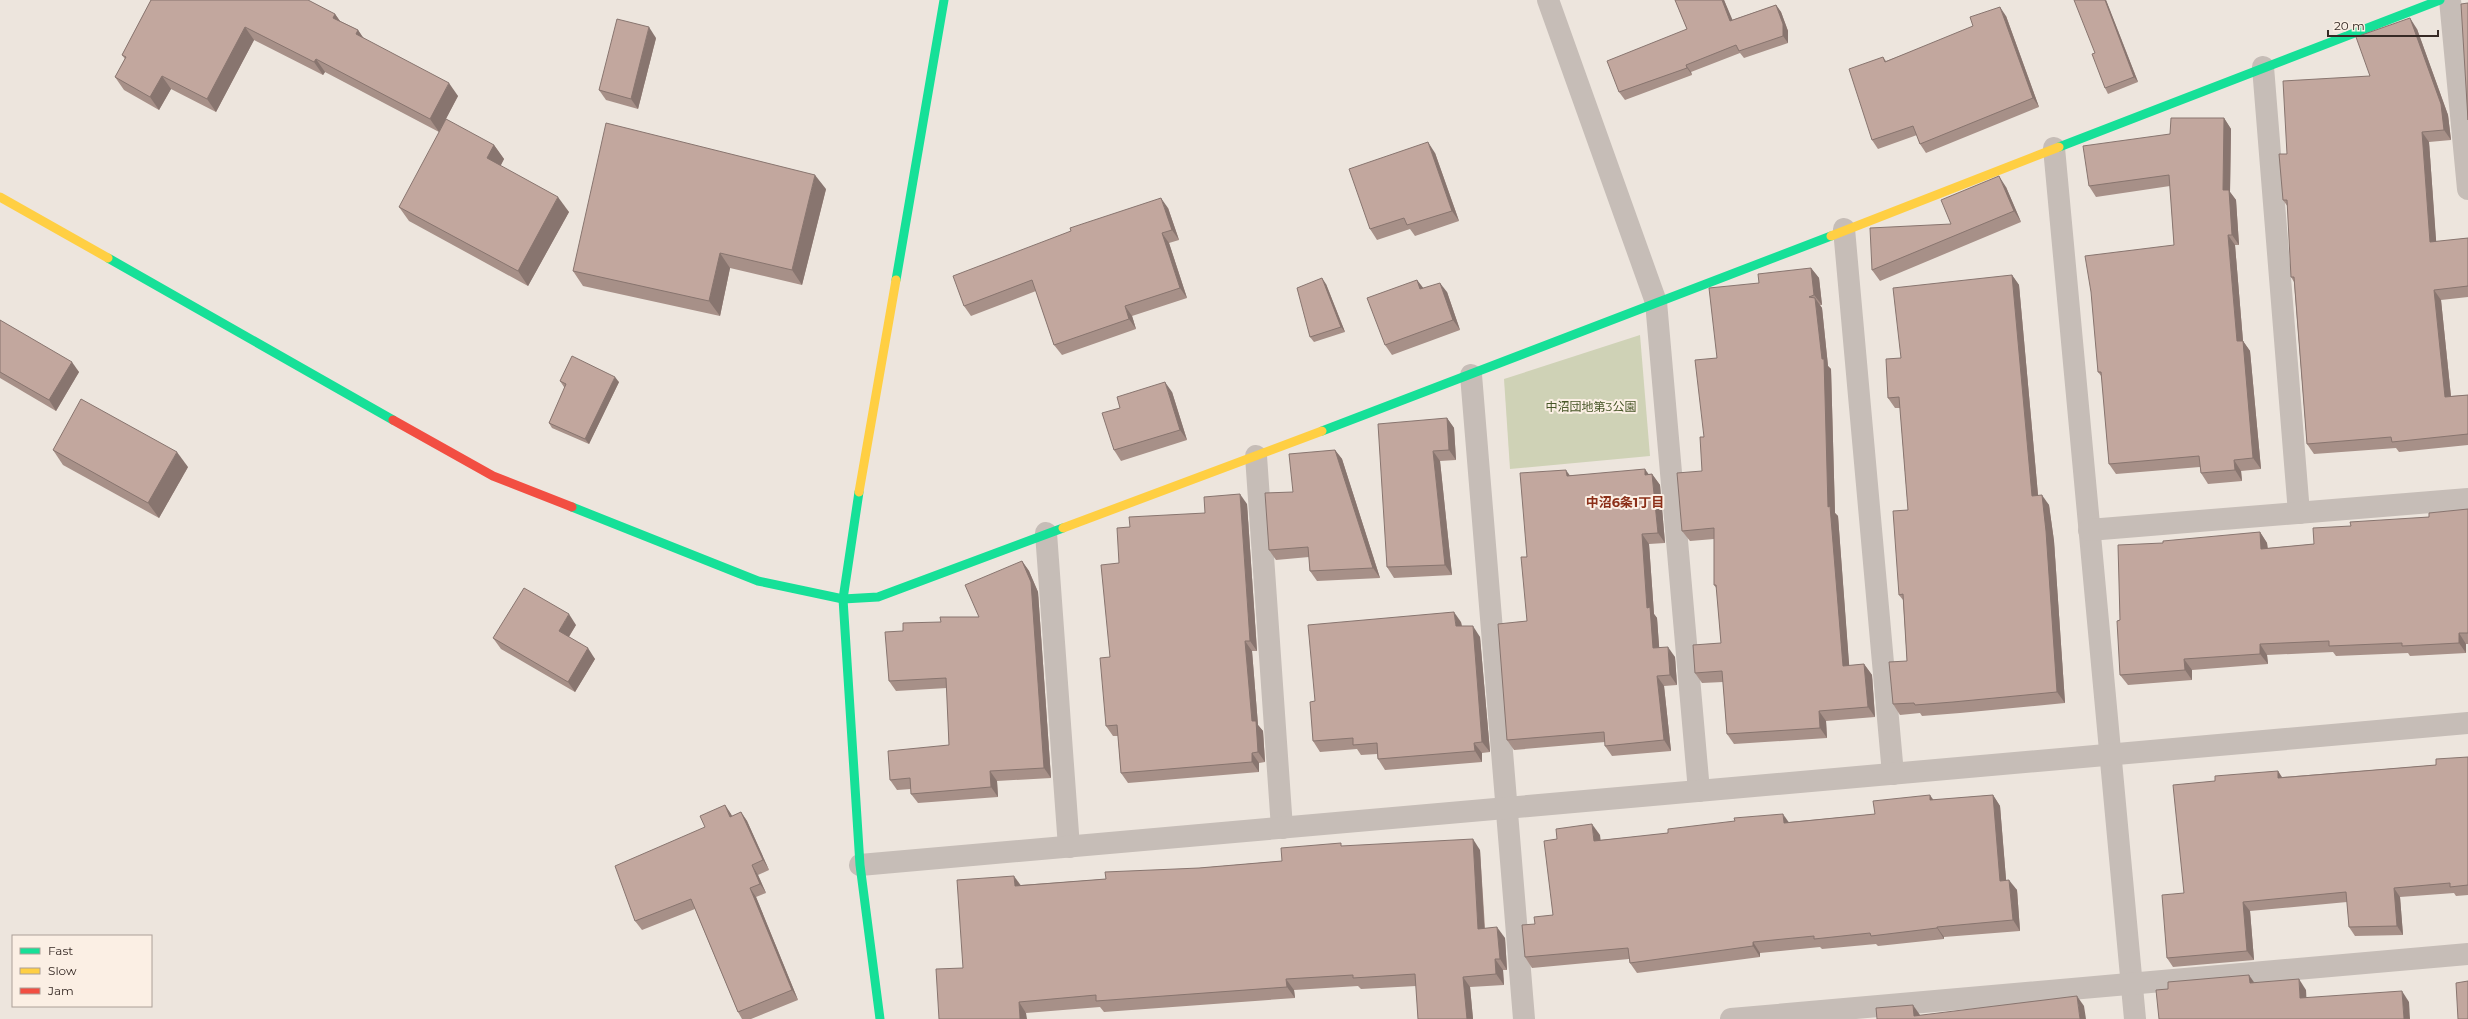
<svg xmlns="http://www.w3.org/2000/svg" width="2468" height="1019" font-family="Montserrat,'Noto Sans JP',sans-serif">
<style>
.green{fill:#cfd2b6}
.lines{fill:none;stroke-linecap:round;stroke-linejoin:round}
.street{stroke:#c6bdb7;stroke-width:22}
.fast{stroke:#16e098;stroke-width:9}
.slow{stroke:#ffcf43;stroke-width:9}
.jam{stroke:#f24e42;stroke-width:9}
.wall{fill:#a79088}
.shaded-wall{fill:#88756f}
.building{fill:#c2a79e;stroke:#88756f}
.labels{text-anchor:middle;stroke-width:4;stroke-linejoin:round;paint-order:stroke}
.park-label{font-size:12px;fill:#475627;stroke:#fbefe4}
.neighbourhood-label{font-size:13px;font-weight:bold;fill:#8b2f18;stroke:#fbefe4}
</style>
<rect width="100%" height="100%" fill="#ede5dd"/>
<path class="green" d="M1640,335l10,121 -140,13 -6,-90z"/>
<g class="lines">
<g class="street">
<path d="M1548,0l108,302 43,489"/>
<path d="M2450,0l18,189"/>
<path d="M2263,67l36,446"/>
<path d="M2054,148l81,871"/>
<path d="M1844,229l49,545"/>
<path d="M1471,375l53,644"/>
<path d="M1256,456l26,372"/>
<path d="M2089,530l379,-31"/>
<path d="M1046,533l23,314"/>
<path d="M860,865l1608,-142"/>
<path d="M1731,1019l737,-65"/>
</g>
<g class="fast">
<path d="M2059,147l381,-147"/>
<path d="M108,258l285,162"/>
<path d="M896,280l48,-280"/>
<path d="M1322,431l509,-195"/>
<path d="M859,492l-16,107 17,266 20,154"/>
<path d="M572,507l186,74 85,18 35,-2 185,-69"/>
</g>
<g class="slow">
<path d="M0,197l108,61"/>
<path d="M1831,236l228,-89"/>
<path d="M859,492l37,-212"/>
<path d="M1063,528l259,-97"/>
</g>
<path class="jam" d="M393,420l100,56 79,31"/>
</g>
<g class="wall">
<path d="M151,0l184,14 5,7 18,9 5,8 95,58 -19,36 -114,-60 -2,3 -69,-35 -38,72 -45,-23 -12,21 -35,-20 -9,-13 10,-18 -3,-4z"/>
<path d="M1675,0h49l8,20 44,-15 5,7 7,19v12l-44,15 -4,-5 -49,19 1,3 -67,25 -6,-8 68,-63z"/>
<path d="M2106,0l32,82 -30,12 -3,-6 -10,-35z"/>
<path d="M2006,16l33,91 -113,46 -6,-9 -3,-9 -39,14 -6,-9 11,-83 3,4z"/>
<path d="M2417,29l31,86 3,25 -22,2 7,100 32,-4v59l-27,3 10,96 17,-1v50l-69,7 -3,-4 -82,6 -7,-10 -13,-162 -3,-5 -3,-70 -5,-7 4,-46 83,-78z"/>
<path d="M656,38l-18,71 -32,-9 -7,-10z"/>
<path d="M2224,118l7,11 -1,63 6,8 3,45h-4l8,96 7,10 11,118 -20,2 1,10 -34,3 -7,-11 -1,-6 -84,7 -7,-10 -7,-87 -4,-5 76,-127 -4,-59 -74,11 -7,-11 81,-52z"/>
<path d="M494,145l10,14 -4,7 69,46 -41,74 -119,-65 -10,-14z"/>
<path d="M1435,153l24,68 -44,15 -5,-7 -33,11 -7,-11z"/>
<path d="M2006,187l15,35 -141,59 -8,-11 79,-46z"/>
<path d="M826,189l-24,96 -72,-17 -10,48 -137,-30 -10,-15z"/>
<path d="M1168,208l11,32 -10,3 18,55 -55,18 4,13 -74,26 -8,-10 -18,-54 -65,25 -7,-10z"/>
<path d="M1811,268l8,10 3,27h-2l2,3 6,58 3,3 4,144 3,3 11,150 15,-2 8,11 3,42 -49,4 1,17 -93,6 -7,-10 -4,-52 -21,1 -7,-10 26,-30 -4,-54 -3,-4v-46l-24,2 -8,-10 20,-60 2,-34 13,-79 42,-75z"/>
<path d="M2012,275l7,10 19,210 11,10 5,36 11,162 -105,10 -38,3 -2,-3 -20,2 -7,-11 14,-43 -4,-61 -4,-5 9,-85 -8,-102h-5l-7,-10 13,-40z"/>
<path d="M1417,280l6,8 24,4 13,38 -68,25 -7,-10z"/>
<path d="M1326,284l19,48 -31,10 -4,-5z"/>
<path d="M0,320l79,52 -23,39 -56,-33z"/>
<path d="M560,381l59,1 -30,62 -37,-16 -3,-5 16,-36h-1z"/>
<path d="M1172,392l15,48 -66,21 -7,-11 6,-42z"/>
<path d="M1447,418l7,10 2,32 -16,1 12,114 -58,3 -7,-11z"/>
<path d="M53,450l135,17 -29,51 -96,-53z"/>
<path d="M1335,450l7,9 38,119 -63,3 -7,-10 -1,-14 -33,3 -7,-10 24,-58z"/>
<path d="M1652,474l8,11 5,58 -16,1 5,70 3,4 2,29 16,10 2,28 -13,1 7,65 -59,5 -7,-10v-4l-91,8 -7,-10 20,-119 43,-146z"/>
<path d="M1247,504l10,147h-5l6,74 5,6 2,31 -6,1v9l-131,11 -7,-10 -3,-37h-5l-7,-10 4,-69 9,-94 86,-50z"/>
<path d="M2468,509v135h-2v9l-56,3 -2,-3 -72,3 -3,-4 -66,3 1,9 -76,6v10l-64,5 -8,-10 43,-132 97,-11 7,11 1,5 46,-4 37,-18 78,-9z"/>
<path d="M1022,561l7,10 9,21 13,186 -54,3 1,16 -80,6 -7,-9v-5l-14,1 -7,-10 59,-35 -2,-57 -51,3 -7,-10 14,-50 76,-14z"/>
<path d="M1461,622l1,4 18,11 10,115 -8,1v9l-97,8 -7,-11 -1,-5 -16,1 -4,-6 -37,3 -7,-11 2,-40z"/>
<path d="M576,625l-7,12 26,22 -20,33 -74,-43 -8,-11z"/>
<path d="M2468,757v138l-12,1 -2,-3 -54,4 3,38 -48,1 -6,-9 -2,-25 -97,9 4,49 -81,7 -6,-9 17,-65 94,-122 4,6 154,-12z"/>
<path d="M1993,795l7,11 6,74 11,10 3,41 -76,6v2l-66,7 -2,-2 -54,5 -2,-2 -60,6v4l-123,16 -7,-10 -1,-4 -97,9 -7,-11 10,-33 18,-9 4,-76 43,-4v5l189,-18 86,-8 58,-14z"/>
<path d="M725,805l7,11 9,-4 6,9 22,49 -11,5 8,18 -10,4 42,103 -47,19h-9l-4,-7 -43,-103 -53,21 -7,-9 70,-94z"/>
<path d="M1343,846l137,4 5,78 20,10 2,32h-4l1,15 -34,2 3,32h-55l-2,-33 -55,3 -3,-3 -64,4 1,8 -191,14 -4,-5 -74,6 -63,-45 58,-83 85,-6 93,-11 83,-7z"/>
</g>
<g class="shaded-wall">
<path d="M1722,0h2l12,28 -6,-7z"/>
<path d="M2105,0h1l32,82 -4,-5z"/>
<path d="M1776,5l5,7 7,19v12l-5,-7z"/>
<path d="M2000,7l6,9 33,91 -6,-9z"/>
<path d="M335,14l9,13 -11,-9z"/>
<path d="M2410,18l7,11 31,86 3,25 -7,-10z"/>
<path d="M245,27l9,13 -38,72 -9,-13z"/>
<path d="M649,27l7,11 -18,71 -7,-10z"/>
<path d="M358,30l9,13 -11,-9z"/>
<path d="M316,59l9,13 -2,3 -9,-13z"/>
<path d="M1686,65l5,7 1,3 -5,-7z"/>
<path d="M162,76l9,13 -12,21 -9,-13z"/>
<path d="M449,83l9,13 -19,36 -9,-13z"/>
<path d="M2224,118l7,11 -1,63 6,8 3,45 -7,-10 -9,-45z"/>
<path d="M2422,132l7,10 8,111 -7,-11z"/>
<path d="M1428,142l7,11 24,68 -7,-10z"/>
<path d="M494,145l10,14 -7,14 -10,-15z"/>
<path d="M815,175l11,14 -24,96 -10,-15z"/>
<path d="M1999,176l7,11 15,35 -7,-11z"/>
<path d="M558,197l11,15 -41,74 -10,-15z"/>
<path d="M1161,198l7,10 11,32 -7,-10z"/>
<path d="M1162,233l7,10 18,55 -7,-10z"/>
<path d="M2228,235l7,10 8,96 7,10 11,118 -8,-11 -16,-117z"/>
<path d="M720,253l10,15 -10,48 -11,-15z"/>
<path d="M1811,268l8,10 3,27 -8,-10z"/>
<path d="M2012,275l7,10 20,221 -7,-10z"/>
<path d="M1322,278l4,6 19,48 -4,-5z"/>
<path d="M1417,280l7,9h-4z"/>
<path d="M1440,283l7,9 13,38 -7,-10z"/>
<path d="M2434,290l7,10 11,107 -7,-10z"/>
<path d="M1815,298l7,10 6,58 3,3 4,144 3,3 12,160 -7,-10 -15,-159 -6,-148z"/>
<path d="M1125,306l7,10 4,13 -7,-10z"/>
<path d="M72,362l7,10 -23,39 -7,-11z"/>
<path d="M615,377l4,5 -30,62 -4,-5z"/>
<path d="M1165,382l7,10 15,48 -7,-10z"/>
<path d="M1447,418l7,10 2,32 -7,-10z"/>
<path d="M1335,450l7,9 38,119 -7,-10z"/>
<path d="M1433,451l7,10 12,114 -7,-10z"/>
<path d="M177,452l11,15 -29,51 -11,-15z"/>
<path d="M2234,460l7,11 1,10 -7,-11z"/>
<path d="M1645,469l7,10 -7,-4z"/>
<path d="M1566,470l7,10 -6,-4z"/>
<path d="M1652,474l8,11 5,58 -7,-10z"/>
<path d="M1240,494l7,10 10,147 -7,-10z"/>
<path d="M2042,495l7,10 5,36 11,162 -8,-11z"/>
<path d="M2260,532l7,11 1,16 -7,-10z"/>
<path d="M1642,534l7,10 5,70 3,4 3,40 -7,-10 -6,-40z"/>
<path d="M1022,561l7,10 9,21 13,186 -7,-10z"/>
<path d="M1454,612l7,10 2,14 -7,-10z"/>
<path d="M569,614l7,11 -10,16 -7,-10z"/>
<path d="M1473,626l7,11 10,115 -8,-10z"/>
<path d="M2459,633l7,11v9l-7,-10z"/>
<path d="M1245,641l7,10 6,74 5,6 2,31 -7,-10 -6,-31z"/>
<path d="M2260,644l7,11 1,9 -8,-10z"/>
<path d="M1668,647l7,10 2,28 -7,-10z"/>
<path d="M588,648l7,11 -20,33 -7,-10z"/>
<path d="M2184,659l8,11v10l-7,-10z"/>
<path d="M1864,664l8,11 3,42 -7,-10z"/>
<path d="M1657,676l7,10 7,65 -7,-11z"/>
<path d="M1819,711l7,10 1,17 -7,-10z"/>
<path d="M1474,743l8,10v9l-7,-11z"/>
<path d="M1252,753l7,10v9l-7,-10z"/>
<path d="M990,771l7,10 1,16 -7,-10z"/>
<path d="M2278,771l6,10 -6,-3z"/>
<path d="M1930,795l7,10 -7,-5z"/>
<path d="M1993,795l7,11 7,85 -7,-10z"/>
<path d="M725,805l6,9 6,12 -7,-9z"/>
<path d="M741,812l6,9 22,49 -6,-10z"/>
<path d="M1783,814l7,10 -6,-1z"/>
<path d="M1592,824l8,11 2,17 -8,-11z"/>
<path d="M1473,839l7,11 5,90 -7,-11z"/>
<path d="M752,865l6,10 8,18 -6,-9z"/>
<path d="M1014,876l8,11 -7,-1z"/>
<path d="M2009,880l8,10 3,41 -7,-11z"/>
<path d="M750,888l6,9 42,103 -6,-10z"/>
<path d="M2394,888l6,9 3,38 -6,-9z"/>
<path d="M2243,902l7,9 4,49 -7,-9z"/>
<path d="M1497,927l8,11 2,32 -7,-11z"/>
<path d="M1937,927l7,10v2l-7,-11z"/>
<path d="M1753,942l7,11v4l-7,-11z"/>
<path d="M1495,959l8,11 1,15 -8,-11z"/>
<path d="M2249,975l7,10 -6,-2z"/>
<path d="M1463,977l7,10 3,32h-6z"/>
<path d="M1286,979l8,11 1,8 -8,-11z"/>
<path d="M2299,979l7,11 1,18 -7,-10z"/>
<path d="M2402,991l7,11 1,17h-6z"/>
<path d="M2077,996l7,10 2,13h-6z"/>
<path d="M1019,1002l7,11 1,6h-7z"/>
<path d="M1913,1005l7,10 1,4 -7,-3z"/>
</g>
<g class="building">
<path d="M151,0h157l27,14 -2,4 25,12 -2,4 93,49 -19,36 -114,-60 -2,3 -69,-35 -38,72 -45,-23 -12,21 -35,-20 11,-20 -4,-2z"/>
<path d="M1675,0h47l8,21 46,-16 7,19v12l-44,15 -3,-6 -50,20 1,3 -68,24 -12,-31 80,-32z"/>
<path d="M2074,0h31l29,77 -29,11 -13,-34 3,-1z"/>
<path d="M2468,3v117l-7,-116z"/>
<path d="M2000,7l33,91 -113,46 -7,-18 -41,14 -23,-71 34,-12 2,5 88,-36 -3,-9z"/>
<path d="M2410,18l31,86 3,26 -22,2 8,110 38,-4v48l-34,4 11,107 23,-2v39l-76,8 -1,-5 -84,7 -13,-167h-3l-4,-77h-4l-4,-46h8l-4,-73 87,-5 -14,-39z"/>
<path d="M617,19l32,8 -18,72 -32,-9z"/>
<path d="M2171,118h53l-1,72h6l3,45h-4l9,106h6l10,117 -19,2 1,10 -34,3 -2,-17 -90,8 -8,-92h-3l-7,-80 -6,-36 89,-11 -5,-70 -80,11 -6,-40 87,-12z"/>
<path d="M446,119l48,26 -7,13 71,39 -40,74 -119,-64z"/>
<path d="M606,123l209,52 -23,95 -72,-17 -11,48 -136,-30z"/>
<path d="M1428,142l24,69 -45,14 -3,-7 -34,11 -21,-60z"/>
<path d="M1999,176l15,35 -142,59 -2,-42 81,-4 -10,-24z"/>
<path d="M1161,198l11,32 -10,3 18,55 -55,18 4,13 -75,26 -22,-65 -68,26 -11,-30 118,-45 -1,-3z"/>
<path d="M1811,268l3,27 -5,2 6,1 7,61h2l4,148 2,-1 13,160 21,-2 4,43 -49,4 1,17 -93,6 -5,-63 -27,2 -2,-28 28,-2 -5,-58h-2v-57l-32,3 -5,-58 25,-2 -2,-34h4l-9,-77 22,-2 -8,-70 50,-5 -1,-9z"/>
<path d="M2012,275l20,221 10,-1 4,36 11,161 -104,10 -38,3 -1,-2 -21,1 -4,-42 18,-1 -4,-67 -4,1 -6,-84 15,-1 -9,-113 -11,1 -2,-39 15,-1 -8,-70z"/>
<path d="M1322,278l19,49 -31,10 -13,-49z"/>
<path d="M1417,280l3,9 20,-6 13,37 -68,25 -18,-47z"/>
<path d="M0,320l72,42 -23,38 -49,-28z"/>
<path d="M572,356l43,21 -30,62 -36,-16 17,-39 -6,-3z"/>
<path d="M1165,382l15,48 -66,20 -12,-37 18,-5 -3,-11z"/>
<path d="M81,399l96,53 -29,51 -95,-53z"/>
<path d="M1447,418l2,32 -16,1 12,114 -58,2 -9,-143z"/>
<path d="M1335,450l38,118 -63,3 -2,-24 -39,3 -4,-57 28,-1 -4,-38z"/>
<path d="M1645,469v6l7,-1 6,59 -16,1 5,74 3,-1 3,41 15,-1 2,28 -13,1 7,64 -59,6 -1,-14 -97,8 -9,-116 29,-3 -6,-64h6l-7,-84 46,-3 1,6z"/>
<path d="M1240,494l10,147h-5l7,80h4l2,31 -6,1v9l-131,11 -4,-48 -11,1 -6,-68 10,-1 -9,-92 18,-2 -2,-35 13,-1 -1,-10 76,-4 -1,-16z"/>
<path d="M2468,509v124h-9v10l-57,3v-3l-73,3v-5l-69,3v10l-76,5 1,11 -65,5 -3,-54 3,-1 -2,-75 45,-2v-2l97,-9 1,17 53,-5 -1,-16 38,-2 -1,-4 79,-5v-4z"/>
<path d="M1022,561l9,21 13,186 -54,3 1,16 -80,7 -1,-16 -20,2 -2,-29 61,-6 -3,-67 -57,3 -4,-49 18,-1v-8l38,-1 -1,-5h39l-14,-32z"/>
<path d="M524,588l45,26 -10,17 29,17 -20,34 -75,-44z"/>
<path d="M1454,612l2,14h17l9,116 -8,1 1,8 -97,8 -1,-16 -24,2v-7l-40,3 -3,-39 5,-1 -7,-76z"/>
<path d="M2468,757v128l-18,2v-4l-56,5 3,38 -48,1 -3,-35 -103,10 4,49 -80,7 -5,-63 22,-2 -11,-108 42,-4v-5l63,-5v7l158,-13v-6z"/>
<path d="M1930,795v5l63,-5 7,86 9,-1 4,40 -76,7v1l-66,8 -1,-3 -56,6v-3l-61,6v4l-123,17 -2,-15 -103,9 -3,-32 13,-1 -1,-7 19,-2 -9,-74 13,-2 -1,-10 36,-5 2,17 74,-8v-4l67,-8 -1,-3 49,-4 1,9 91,-9 -2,-13z"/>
<path d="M725,805l5,12 11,-5 22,48 -11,5 8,19 -10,4 42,102 -54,22 -47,-113 -56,22 -20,-55 90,-39 -5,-11z"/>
<path d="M1473,839l5,90 19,-2 3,32h-5l1,15 -33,3 4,42h-49l-3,-45 -62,4v-3l-67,4 1,8 -191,14v-6l-77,7 1,17h-81l-3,-50 27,-1 -6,-88 57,-4 1,10 91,-7 -1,-7 94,-4 83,-7 -1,-13 60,-5v3z"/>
<path d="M2249,975l1,8 49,-4 1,19 102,-7 2,28h-245l-3,-29 12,-1v-7z"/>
<path d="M2468,981v38h-10l-2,-36z"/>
<path d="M2077,996l3,23h-203l-1,-11 37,-3 1,11z"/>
</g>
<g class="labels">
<g class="park-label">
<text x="1591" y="411">中沼団地第3公園</text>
</g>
<g class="neighbourhood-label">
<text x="1625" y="507">中沼6条1丁目</text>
</g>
</g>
<rect x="12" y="935" width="140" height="72" fill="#fbefe4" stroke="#aca098"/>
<rect x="20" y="948" width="20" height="6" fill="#16e098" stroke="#aca098"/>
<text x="48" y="955" font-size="12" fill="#362a25">Fast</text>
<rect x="20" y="968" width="20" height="6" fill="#ffcf43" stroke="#aca098"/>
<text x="48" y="975" font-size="12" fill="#362a25">Slow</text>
<rect x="20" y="988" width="20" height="6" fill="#f24e42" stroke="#aca098"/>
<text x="48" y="995" font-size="12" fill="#362a25">Jam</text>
<path d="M2328 30v6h110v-6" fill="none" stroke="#362a25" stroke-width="2"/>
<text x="2334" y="30" font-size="12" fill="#362a25" stroke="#fbefe4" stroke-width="3" paint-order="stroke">20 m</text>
</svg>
